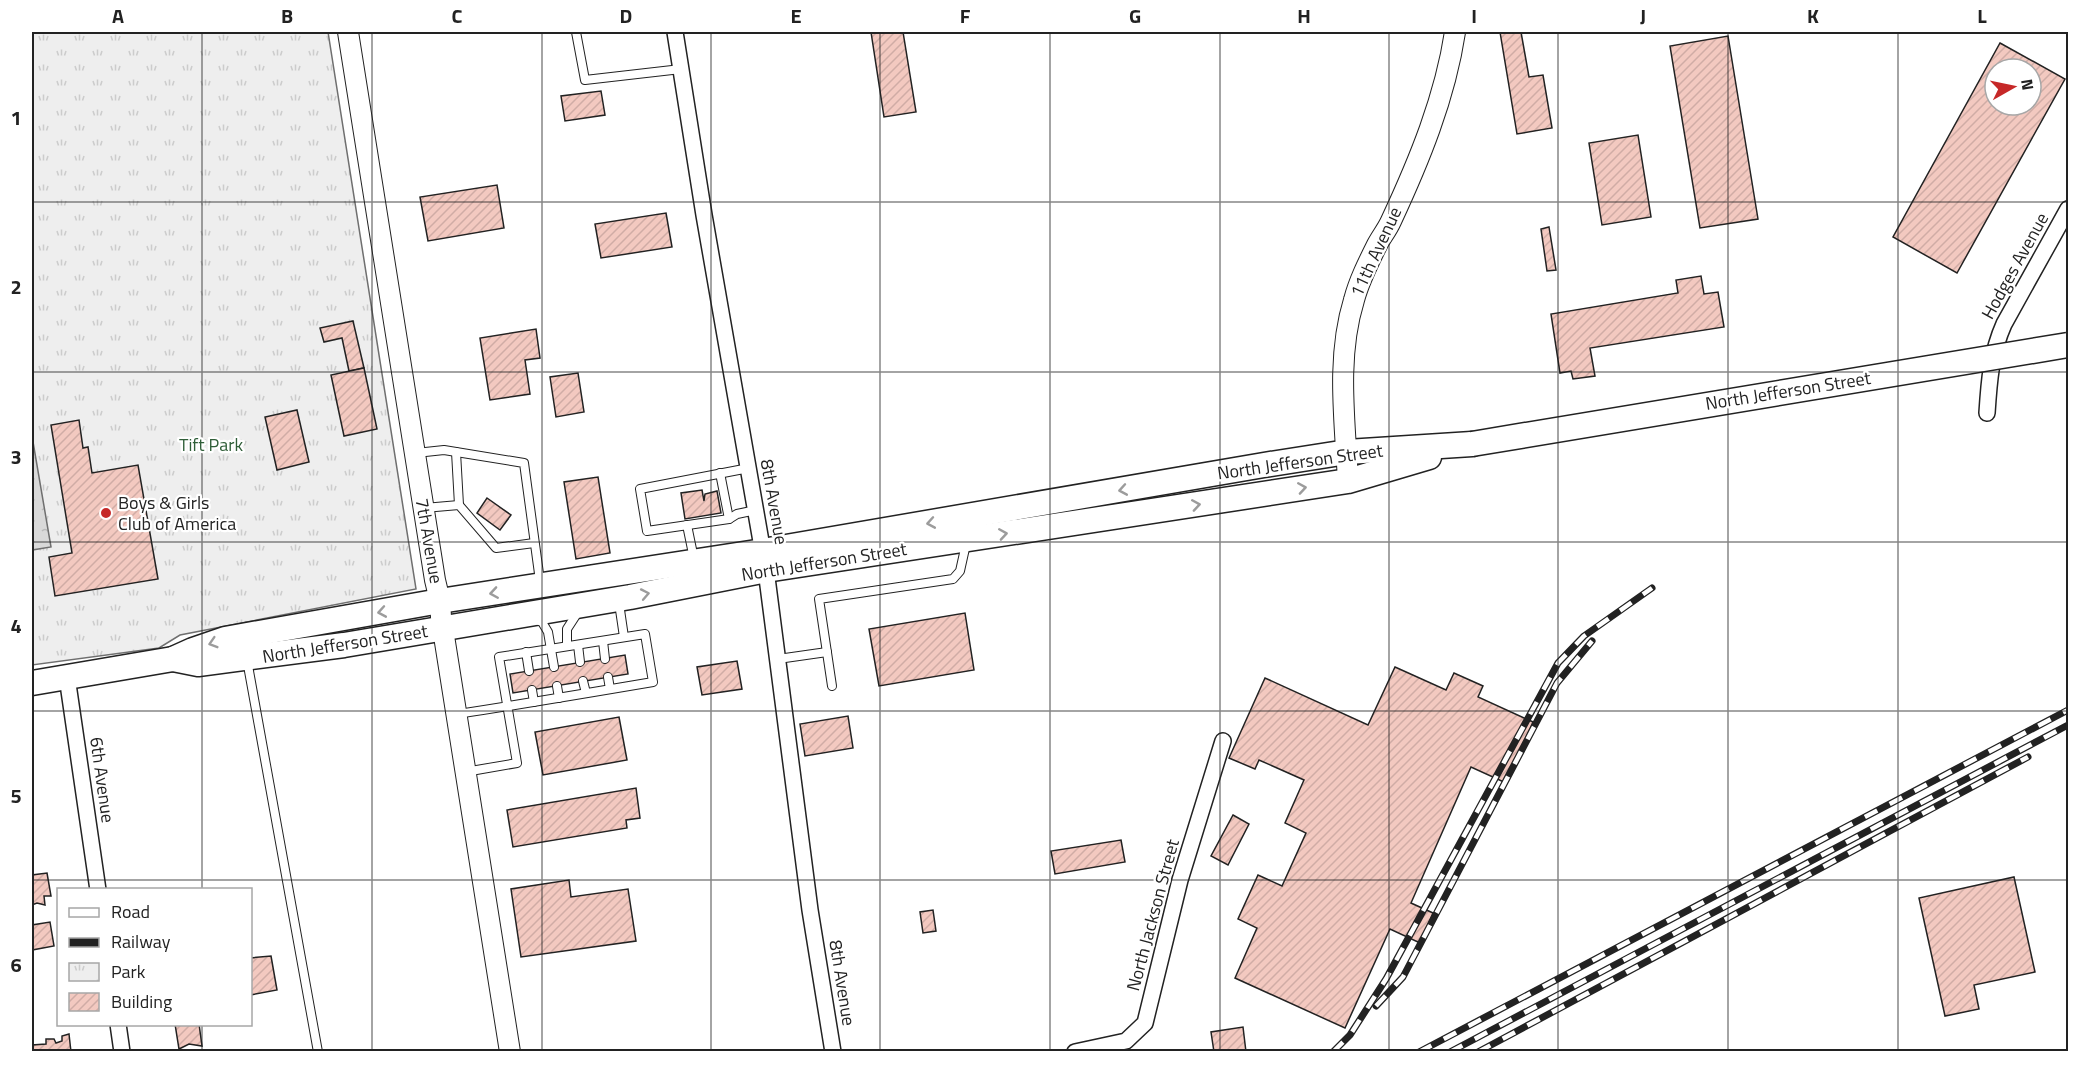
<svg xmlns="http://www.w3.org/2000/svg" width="2100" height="1083" font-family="'Titillium Web',sans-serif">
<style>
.park{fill:url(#park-tufts);stroke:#6f6f6f;stroke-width:1.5}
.water{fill:url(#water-ripples);stroke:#6f6f6f;stroke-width:1.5}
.building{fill:url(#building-hatch);stroke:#222;stroke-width:1.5;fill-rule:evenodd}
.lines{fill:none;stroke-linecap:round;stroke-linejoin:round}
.service-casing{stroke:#222;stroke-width:10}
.minor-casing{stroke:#222;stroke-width:18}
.tertiary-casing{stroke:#222;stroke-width:22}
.primary-casing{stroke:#222;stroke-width:27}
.service{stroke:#fff;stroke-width:8}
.minor{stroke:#fff;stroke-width:15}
.tertiary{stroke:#fff;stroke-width:20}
.primary{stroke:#fff;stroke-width:24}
.rail-casing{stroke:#222;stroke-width:7}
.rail{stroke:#fff;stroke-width:4.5;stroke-dasharray:14;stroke-linecap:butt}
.primary-bridge-casing{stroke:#222;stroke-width:27;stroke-linecap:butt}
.primary-bridge{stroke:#fff;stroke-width:24}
.oneway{stroke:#9c9c9c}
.grid{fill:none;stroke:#222;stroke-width:1.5;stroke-opacity:0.55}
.poi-dot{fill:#c62828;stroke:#fff;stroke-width:2}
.labels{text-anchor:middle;stroke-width:4.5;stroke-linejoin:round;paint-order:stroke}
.street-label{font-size:18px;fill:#222;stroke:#fff}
.park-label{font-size:18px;fill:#2f5e38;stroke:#fff}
.poi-label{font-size:18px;fill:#222;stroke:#fff;text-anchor:start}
.neatline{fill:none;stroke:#222;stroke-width:2}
.grid-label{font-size:20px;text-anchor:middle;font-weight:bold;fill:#222}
</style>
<defs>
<pattern id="park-tufts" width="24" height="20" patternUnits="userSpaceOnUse" patternTransform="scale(1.5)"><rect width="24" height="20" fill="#eee"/><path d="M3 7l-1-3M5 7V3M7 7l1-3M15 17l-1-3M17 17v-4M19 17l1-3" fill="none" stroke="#ccc"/></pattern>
<pattern id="water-ripples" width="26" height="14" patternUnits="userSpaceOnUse" patternTransform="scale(1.5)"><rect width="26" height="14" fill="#d9d9d9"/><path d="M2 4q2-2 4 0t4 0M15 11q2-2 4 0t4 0" fill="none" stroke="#bababa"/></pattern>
<pattern id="building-hatch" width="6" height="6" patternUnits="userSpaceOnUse" patternTransform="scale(1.5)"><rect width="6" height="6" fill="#f3c9c0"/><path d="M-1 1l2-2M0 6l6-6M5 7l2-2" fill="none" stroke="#d0aca5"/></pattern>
</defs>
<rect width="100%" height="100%" fill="#fff"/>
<path class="park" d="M32,32h296l88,557 -236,46 -21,13 -127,17z"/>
<path class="water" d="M32,436l19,111 -19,3z"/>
<g class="building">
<path d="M871,32h32l13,80 -32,5z"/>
<path d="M1500,32h21l8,45 14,-2 9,53 -35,6z"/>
<path d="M1728,36l30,183 -58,9 -30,-182z"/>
<path d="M2000,43l65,36 -108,194 -64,-36zM1995,69h36v36h-36z"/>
<path d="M601,91l4,24 -40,6 -4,-25z"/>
<path d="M1638,135l13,82 -49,8 -13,-82z"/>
<path d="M497,185l7,43 -76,13 -8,-44z"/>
<path d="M666,213l6,34 -71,11 -6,-34z"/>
<path d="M1549,227l7,43 -9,1 -6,-42z"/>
<path d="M1701,276l3,18 14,-2 6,35 -134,21 5,28 -22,3 -2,-8 -11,2 -9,-59 127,-21 -2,-13z"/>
<path d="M353,321l11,47 -15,3 -7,-33 -18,4 -4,-14z"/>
<path d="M536,329l4,29 -15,2 5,34 -40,6 -10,-62z"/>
<path d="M364,368l13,61 -33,7 -13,-61z"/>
<path d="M578,373l6,39 -28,5 -6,-40z"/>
<path d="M297,410l12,52 -32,8 -12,-53z"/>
<path d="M79,420l4,28 5,-1 4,26 46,-8 20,114 -103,17 -6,-39 23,-4 -21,-128z"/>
<path d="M598,477l12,76 -34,6 -12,-77z"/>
<path d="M702,490l2,11 1,-7 12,-3 4,22 -36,6 -4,-26z"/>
<path d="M487,498l24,17 -11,15 -23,-17z"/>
<path d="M965,613l9,57 -95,16 -10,-57z"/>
<path d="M625,655l3,19 -115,19 -3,-19z"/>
<path d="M737,661l5,28 -40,6 -5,-28z"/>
<path d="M1395,667l51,23 8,-17 29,13 -5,11 55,25 -27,61 -35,-16 -60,136 22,10 -13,30 -30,-14 -45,99 -110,-50 22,-50 -19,-9 20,-44 24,11 24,-53 -21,-10 19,-43 -45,-20 -4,9 -26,-11 36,-80 103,47z"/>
<path d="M848,716l5,32 -48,8 -5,-32z"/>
<path d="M619,717l8,43 -84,15 -8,-43z"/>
<path d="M636,788l4,30 -14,2 1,8 -114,19 -6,-37z"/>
<path d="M1233,815l16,9 -21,41 -17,-9z"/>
<path d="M1121,840l4,22 -70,12 -4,-23z"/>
<path d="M47,873l4,23h-7l1,9 -8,-2 -5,2v-30z"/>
<path d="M2014,877l21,95 -61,13 5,24 -34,7 -26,-118z"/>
<path d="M569,880l2,17 57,-8 8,52 -115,16 -10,-68z"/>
<path d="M933,910l3,21 -13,2 -3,-21z"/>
<path d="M50,922l4,24 -22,4v-25z"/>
<path d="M271,956l6,34 -27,5v-37z"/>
<path d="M175,1024h24l3,22 -13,-2 -10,5z"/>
<path d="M1243,1027l3,25h-32l-3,-20z"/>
<path d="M69,1034l2,18h-39v-7l14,-1v-5h8l2,4 6,-2v-5z"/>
</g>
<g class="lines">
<defs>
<g id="service">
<path d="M576,32l9,48 96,-11"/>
<path d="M456,452l3,53"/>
<path d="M416,453l28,-3 80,13 16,118"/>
<path d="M749,468l-109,21 7,42 82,-12 8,-5 19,-4"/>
<path d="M720,473l9,46"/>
<path d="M424,508l35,-3 37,43 38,-5"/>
<path d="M687,525l7,34"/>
<path d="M619,603l5,34"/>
<path d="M536,620l6,2 6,10 6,35"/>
<path d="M603,641l2,18"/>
<path d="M578,645l2,17"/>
<path d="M567,646v-17l11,-17"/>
<path d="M526,652l3,19"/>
<path d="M778,659l49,-7"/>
<path d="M247,660l71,392"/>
<path d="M608,677l2,12"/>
<path d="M583,681l3,12"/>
<path d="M557,686l2,12"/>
<path d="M832,686l-13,-87 134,-20 7,-8 6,-27"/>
<path d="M532,690l2,12"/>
<path d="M458,714c65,-10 130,-21 195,-32l-8,-48 -146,23 18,106 -52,9"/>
</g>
<g id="minor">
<path d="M675,32l29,183 62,355 44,340 23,142"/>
<path d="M1987,413c2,-31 4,-60 17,-89l64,-115"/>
<path d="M67,677l31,213"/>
<path d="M118,1024l4,28"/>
<path d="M1075,1052l51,-11 19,-18 35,-143 43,-139"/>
</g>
<g id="tertiary">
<path d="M348,32l87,548 5,21 1,16 69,435"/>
<path d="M1348,481c-3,-60 -12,-123 6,-181 5,-19 14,-37 23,-55 4,-8 10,-15 14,-24 28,-60 54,-123 64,-189"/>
</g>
<g id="primary">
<path d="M173,659l25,5 146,-19 286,-48 136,-27 582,-89 81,-24"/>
<path d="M32,683l141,-24 20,-9 32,-11 215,-38 323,-50 501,-86 83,-13 125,-8"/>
</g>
</defs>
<use href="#service" class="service-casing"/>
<use href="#minor" class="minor-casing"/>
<use href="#tertiary" class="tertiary-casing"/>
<use href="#primary" class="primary-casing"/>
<use href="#service" class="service"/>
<use href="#minor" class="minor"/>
<use href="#tertiary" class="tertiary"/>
<use href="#primary" class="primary"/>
<defs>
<g id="rail">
<path d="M1376,1006l27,-29 154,-294 35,-42"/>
<path d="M1333,1052l17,-17 36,-56 172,-316 26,-27 68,-48"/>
<path d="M1419,1052l649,-342"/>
<path d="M1450,1052l618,-327"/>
<path d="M1478,1052l550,-295"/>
</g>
</defs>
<use href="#rail" class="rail-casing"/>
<use href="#rail" class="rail"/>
<defs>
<path id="primary-bridge" d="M1472,444l596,-99"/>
</defs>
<use href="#primary-bridge" class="primary-bridge-casing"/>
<use href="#primary-bridge" class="primary-bridge"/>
</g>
<defs><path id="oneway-chevron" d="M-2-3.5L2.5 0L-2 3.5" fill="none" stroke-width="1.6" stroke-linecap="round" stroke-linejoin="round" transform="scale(1.5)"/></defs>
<g class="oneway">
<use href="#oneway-chevron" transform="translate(1302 488) rotate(-9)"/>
<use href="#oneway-chevron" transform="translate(1123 490) rotate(170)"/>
<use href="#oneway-chevron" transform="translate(1196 505) rotate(-9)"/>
<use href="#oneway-chevron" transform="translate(931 523) rotate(170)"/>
<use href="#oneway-chevron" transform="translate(1003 534) rotate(-9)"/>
<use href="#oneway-chevron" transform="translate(494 593) rotate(171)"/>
<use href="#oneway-chevron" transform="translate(645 594) rotate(-11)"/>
<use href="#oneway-chevron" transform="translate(382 612) rotate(170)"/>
<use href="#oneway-chevron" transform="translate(213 643) rotate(163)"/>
</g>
<path class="grid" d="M202,32v858M372,32v1020M542,32v1020M711,32v1020M880,32v1020M1050,32v1020M1220,32v1020M1389,32v1020M1558,32v1020M1728,32v1020M1898,32v1020M32,202h2036M32,372h2036M32,542h2036M32,711h2036M32,880h2036M202,1024v28"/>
<circle class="poi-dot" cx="106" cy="513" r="6"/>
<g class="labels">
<g class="street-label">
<text transform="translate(1376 252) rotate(-65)" y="6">11th Avenue</text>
<text transform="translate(2015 266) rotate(-61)" y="6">Hodges Avenue</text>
<text transform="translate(1788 391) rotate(-9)" y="6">North Jefferson Street</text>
<text transform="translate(1300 462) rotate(-8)" y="6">North Jefferson Street</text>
<text transform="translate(774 502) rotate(80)" y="6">8th Avenue</text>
<text transform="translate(429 541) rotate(80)" y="6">7th Avenue</text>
<text transform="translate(824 562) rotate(-9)" y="6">North Jefferson Street</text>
<text transform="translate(345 644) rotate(-9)" y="6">North Jefferson Street</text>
<text transform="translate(102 780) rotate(82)" y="6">6th Avenue</text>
<text transform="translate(1153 915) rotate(-75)" y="6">North Jackson Street</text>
<text transform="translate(842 983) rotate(81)" y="6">8th Avenue</text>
</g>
<g class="park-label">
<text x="211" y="451">Tift Park</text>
</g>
<g class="poi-label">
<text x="118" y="509">Boys &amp; Girls<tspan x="118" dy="21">Club of America</tspan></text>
</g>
</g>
<rect width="2100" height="1083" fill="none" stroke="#ffffff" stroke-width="66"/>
<rect x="57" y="888" width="195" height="138" fill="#ffffff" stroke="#a7a7a7" stroke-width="1.5"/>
<rect x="69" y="908" width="30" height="9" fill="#ffffff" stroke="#a7a7a7" stroke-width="1.5"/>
<text x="111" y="918" font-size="18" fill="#222222">Road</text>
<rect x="69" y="938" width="30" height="9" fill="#222222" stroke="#a7a7a7" stroke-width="1.5"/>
<text x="111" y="948" font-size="18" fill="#222222">Railway</text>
<rect x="69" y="963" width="30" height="18" fill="url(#park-tufts)" stroke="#a7a7a7" stroke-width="1.5"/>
<text x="111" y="978" font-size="18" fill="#222222">Park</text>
<rect x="69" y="993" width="30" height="18" fill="url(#building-hatch)" stroke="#a7a7a7" stroke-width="1.5"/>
<text x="111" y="1008" font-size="18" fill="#222222">Building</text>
<g transform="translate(2013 87) rotate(81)"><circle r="28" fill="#ffffff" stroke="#a7a7a7" stroke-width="1.5"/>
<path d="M0-4.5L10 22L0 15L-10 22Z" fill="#c62828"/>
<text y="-9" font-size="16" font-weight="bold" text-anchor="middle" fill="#222222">N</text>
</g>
<rect x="33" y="33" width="2034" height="1017" class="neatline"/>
<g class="grid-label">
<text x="118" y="23">A</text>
<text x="287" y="23">B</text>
<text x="457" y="23">C</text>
<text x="626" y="23">D</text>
<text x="796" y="23">E</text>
<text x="965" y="23">F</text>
<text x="1135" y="23">G</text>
<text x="1304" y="23">H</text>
<text x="1474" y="23">I</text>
<text x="1643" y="23">J</text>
<text x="1813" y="23">K</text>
<text x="1982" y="23">L</text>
<text x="16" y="125">1</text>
<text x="16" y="294">2</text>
<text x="16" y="464">3</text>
<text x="16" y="633">4</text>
<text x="16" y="803">5</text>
<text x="16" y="972">6</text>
</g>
</svg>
